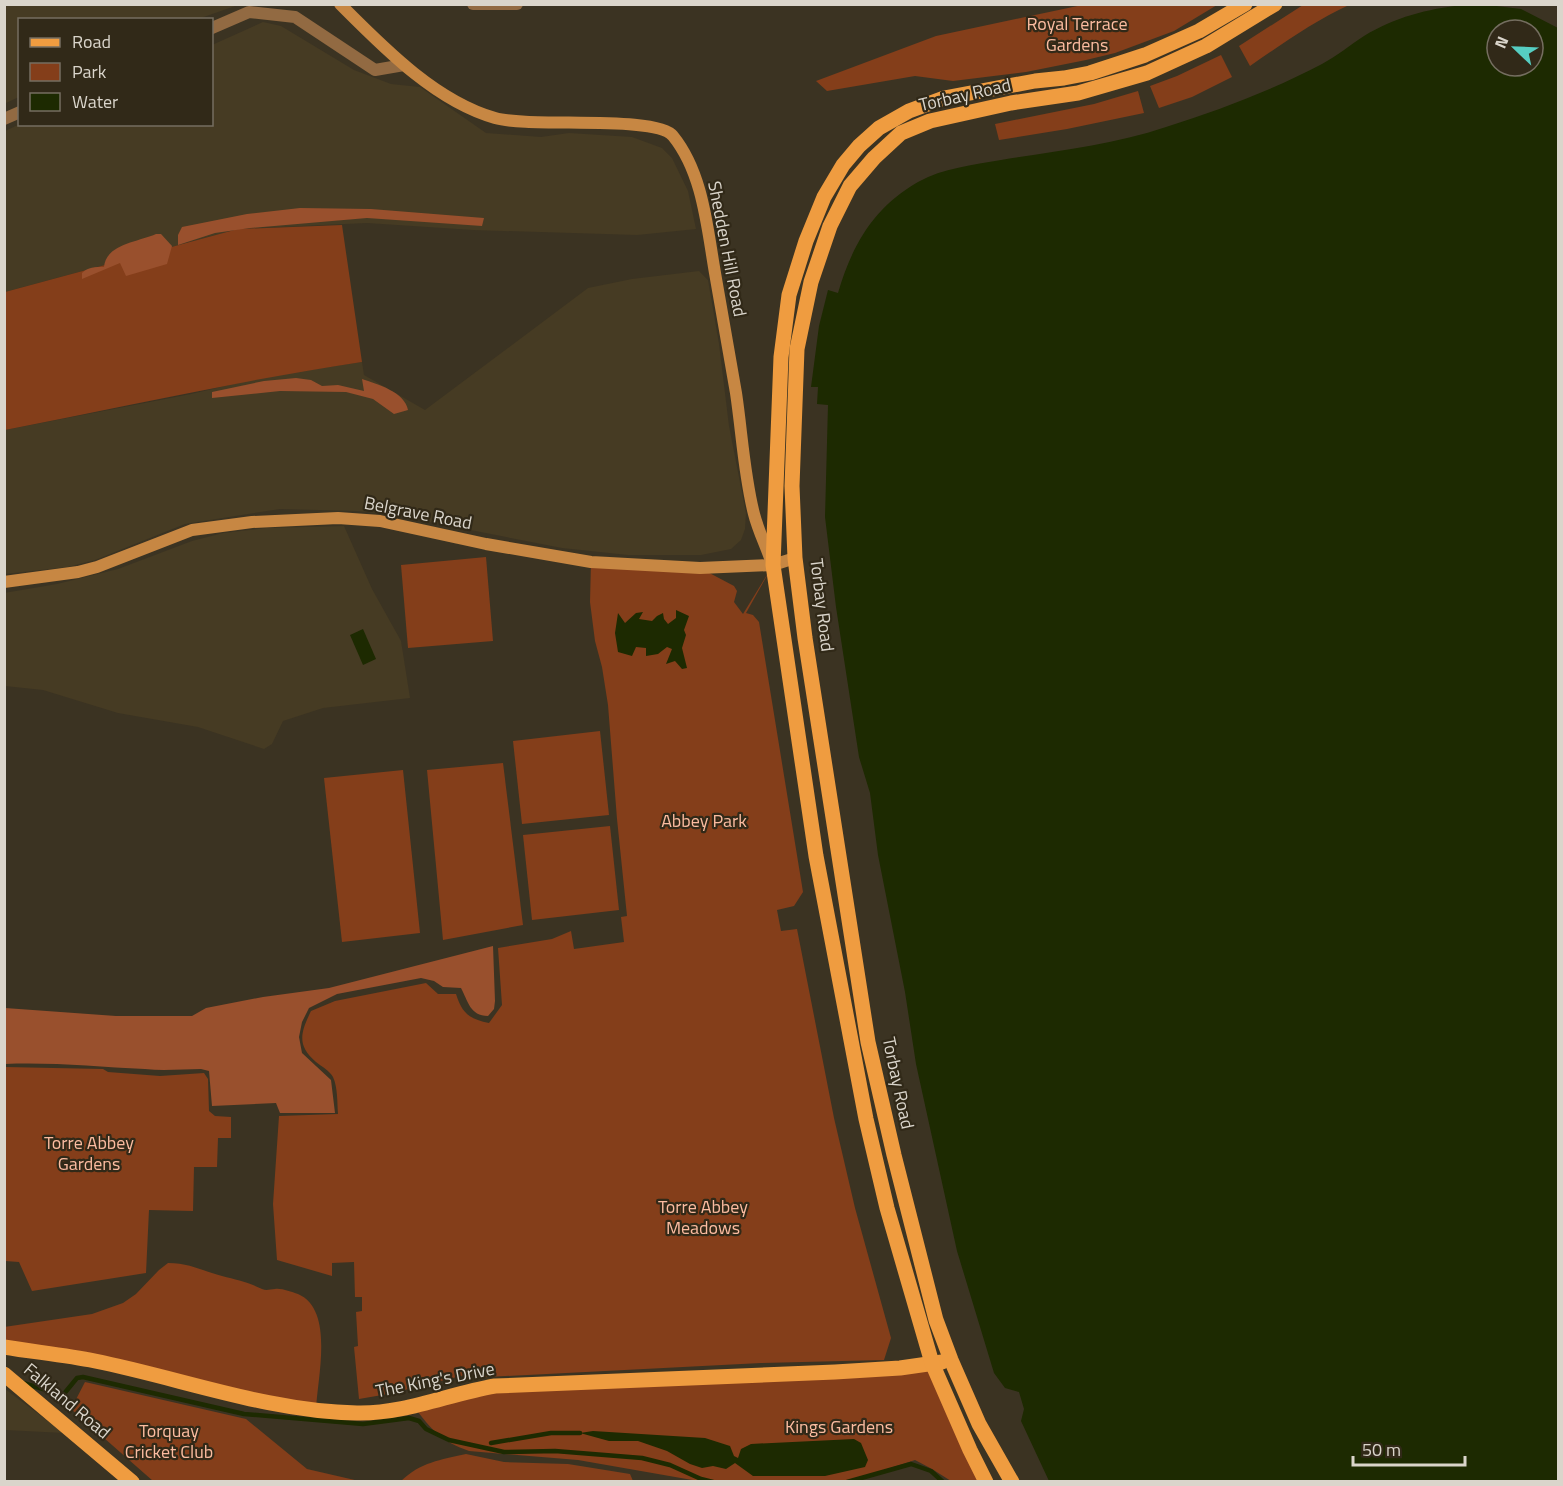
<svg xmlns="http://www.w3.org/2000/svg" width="1563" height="1486" font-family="'Titillium Web',sans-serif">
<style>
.built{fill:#463b23}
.green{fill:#843e1a}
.forest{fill:#99502d}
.water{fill:#1d2a01;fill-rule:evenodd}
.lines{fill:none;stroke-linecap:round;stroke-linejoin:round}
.stream{stroke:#1d2a01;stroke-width:4.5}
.street{stroke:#926a42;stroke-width:12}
.secondary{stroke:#c78743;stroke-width:12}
.primary{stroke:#ef9c40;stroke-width:15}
.labels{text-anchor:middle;stroke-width:4.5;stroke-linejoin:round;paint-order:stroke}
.park-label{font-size:18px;fill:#fcbca0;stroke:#312918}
.street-label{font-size:18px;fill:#dad5cb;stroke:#312918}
</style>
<rect width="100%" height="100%" fill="#3b3322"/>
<g class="built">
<path d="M4,5h234l-40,14 -178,1 -1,77 -13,6z"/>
<path d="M263,22l18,4 73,44 37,14 29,3 66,46 55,4 28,-4 63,4 30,11 10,10 16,33 8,38 -59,6 -164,-5 -106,-7 -129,6 -233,63v-161l15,-7h192v-79z"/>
<path d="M699,271l9,9 11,64 10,82 17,87 -1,16 -4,11 -10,9 -30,6h-73l-66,-7 -173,-34 -33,-3 -76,-2 -95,15 -90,36 -27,7 -63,7v-144l186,-36 81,-19 90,-13 2,13 61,35 163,-122 44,-9z"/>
<path d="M344,526l28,63 29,52 9,57 -87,10 -40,13 -11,23 -8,5 -66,-22 -80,-14 -75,-23 -38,-4 -1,-93 53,-9 61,-15 74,-28 31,-8 43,-5z"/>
<path d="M5,1389l59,44 -59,-3z"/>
</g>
<g class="green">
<path d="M1087,4l130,1 -43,26 -59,22 -29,7 -60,12 -73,9 -38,-5 -88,15 -11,-10 120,-45z"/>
<path d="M1303,5h46c-35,16 -67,39 -99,61l-11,-20z"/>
<path d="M1221,55l11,22 -40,20 -33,11 -9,-22 27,-10z"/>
<path d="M1138,91l6,22 -77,16 -68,11 -4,-16 99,-20z"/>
<path d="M342,225l20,137c-120,18 -238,45 -357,68v-138l233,-63z"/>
<path d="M486,557l7,84 -85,7 -7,-83z"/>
<path d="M591,562l109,6 34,18 3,5 -3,11 9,12 30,-49 -27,48 7,2 6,7 44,270 -9,14 -17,4 4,21 16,-2 37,189 21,90 36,130 -7,22 -123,3 -275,14 -13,-4 -85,21 -29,5 -5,-52 4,-1 -2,-34 6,-1v-14h-7l-1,-35 -22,1v13l-55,-16 -4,-56 6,-88 59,-2c-1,-11 0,-26 -5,-37 -4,-7 -11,-10 -17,-15 -20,-17 -15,-30 -5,-51l24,-10 91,-18 12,11h18c6,19 13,25 33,29l13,-18 -4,-57 54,-9 19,-8 3,18 50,-7 -3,-25 6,-1 -10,-97 -9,-114 -6,-38 -7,-26 -5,-39z"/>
<path d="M600,731l9,84 -87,9 -9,-83z"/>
<path d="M503,763l20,162 -80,15 -16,-170z"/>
<path d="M403,770l17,163 -78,9 -18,-164z"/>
<path d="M610,826l9,84 -87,10 -9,-85z"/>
<path d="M5,1067l98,2 5,3 52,4 44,-3 4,6 1,32 6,5 16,1v21h-13l-1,29h-23l-1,44 -44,-1 -3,63 -114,18 -13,-29 -14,-1z"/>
<path d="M168,1263c22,0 34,8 54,13 15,4 26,6 40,13 5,2 8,0 13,0 7,-1 16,3 23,5 37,16 19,85 18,116l-311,-63 -1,-20 88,-13 31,-11 13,-9 23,-24z"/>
<path d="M932,1363l54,118h-35l-19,-12 -17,-9 -65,21h-152l-120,-21 -109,-9c-28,-10 -37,-21 -55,-44l59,-17z"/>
<path d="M85,1382l161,37 61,50 52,12h-206l-82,-72z"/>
<path d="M466,1454l38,8 64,2 62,10 3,7h-232c20,-19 39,-21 65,-27z"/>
</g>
<g class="forest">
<path d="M300,208l71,1 113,9 -2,8 -115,-8 -117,10 -35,5 -37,12v-10l4,-8 65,-13z"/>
<path d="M156,234h5l11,12 -5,18 -41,12 -6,-13 -38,16v-6c6,-6 13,-6 22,-6 2,-23 34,-25 52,-33z"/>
<path d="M296,378l15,2 11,6 16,-1 26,6 -2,-12c15,5 43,13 46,31l-14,4 -21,-15 -27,-7 -66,-1 -68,7v-6l52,-11z"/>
<path d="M493,946l2,55 -1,8 -6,7c-18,0 -20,-15 -27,-28l-18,-1 -9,-6 -13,-3 -84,16 -28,14 -7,14 -3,15 3,16 29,27 4,33h-55l-4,-10 -64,3 -3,-35 -8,-2c-18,0 -37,2 -56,0 -47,-2 -93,-7 -140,-5v-56l111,8h76l14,-8 57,-11 66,-9z"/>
</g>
<g class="water">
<path d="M1463,5h25l33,4 37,19v1453h-509l-28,-60 3,-12 -5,-17 -14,-4 -11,-15 -37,-122 -41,-187 -11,-72 -27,-137 -8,-62 -11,-36 -23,-150 -11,-90 3,-112 -11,-1 1,-17h-7l8,-61 9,-36 10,3c14,-48 36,-86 80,-111 25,-14 55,-17 83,-22 55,-9 112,-15 165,-33 53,-17 107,-37 156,-63 15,-8 28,-19 42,-28 31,-19 63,-27 99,-31zM1497,30h36v36h-36z"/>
<path d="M676,610l13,6 -5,14 2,5 -4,13 5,20 -5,1 -7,-8 -9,3 6,-15 -5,-2 -9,7 -12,2v-8l-10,-1 -4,9 -14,-4 -3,-19 3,-20 7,10 11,-10 7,-1 -4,7 13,2 5,-5 6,-3 1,6 4,5 8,-6z"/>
<path d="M363,629l13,30 -13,6 -13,-30z"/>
<path d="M593,1431l112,7 25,8 4,10 4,2 3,-9 10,-5 103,-5 7,4 7,17 -3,7 -40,9h-72l-18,-13 -9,6 -13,-3 -11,2 -12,-4 -23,-13 -29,-10h-29l-29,-8z"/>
</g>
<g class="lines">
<g class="stream">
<path d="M23,1383l40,12 14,-17 6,-1 161,37 119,10 46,-6 10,3 7,8 23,11 55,12 51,-1 87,7 28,7 31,14 12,3"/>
<path d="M491,1443l60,-10h29"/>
<path d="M847,1482l64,-18 20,7 12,11"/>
</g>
<g class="street">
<path d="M473,4h44"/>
<path d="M212,28l37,-16 46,5 80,53 29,-5"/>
<path d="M4,119l16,-7"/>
</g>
<g class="secondary">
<path d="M340,4c43,43 95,97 155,114 34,10 162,-3 178,18 30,37 34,91 42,137 7,40 14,80 21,120 6,40 8,82 18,121 4,16 12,32 17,47"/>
<path d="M4,582l74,-10 19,-5 95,-37 60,-8 86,-4 42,3 106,23 105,18 109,6 73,-3 22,-7"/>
</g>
<g class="primary">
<path d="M4,1347c30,5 61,8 91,14 85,17 175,51 262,52 49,1 91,-19 138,-27l340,-14 65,-4 42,-6"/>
<path d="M4,1374l128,108"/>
<path d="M986,1482l-16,-32 -38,-87 -45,-155 -21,-89 -50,-263 -43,-291 8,-208 8,-62 17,-54 18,-44 19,-32 16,-19 20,-18 30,-17 35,-13 91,-17 29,-3 26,-5 55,-18 54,-24 46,-27"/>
<path d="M1012,1482l-33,-58 -28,-64 -15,-40 -42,-165 -26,-113 -63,-404 -10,-80 -3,-72 5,-137 14,-67 19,-56 20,-40 24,-28 27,-25 29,-12 81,-18 67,-10 69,-20 59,-27 69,-42"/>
</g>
</g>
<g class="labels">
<g class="park-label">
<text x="1077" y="30">Royal Terrace<tspan x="1077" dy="21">Gardens</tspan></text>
<text x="704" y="827">Abbey Park</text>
<text x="89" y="1149">Torre Abbey<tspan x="89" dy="21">Gardens</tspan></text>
<text x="703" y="1213">Torre Abbey<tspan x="703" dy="21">Meadows</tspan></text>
<text x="839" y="1433">Kings Gardens</text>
<text x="169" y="1437">Torquay<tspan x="169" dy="21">Cricket Club</tspan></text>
</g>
<g class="street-label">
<text transform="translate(965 95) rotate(-13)" y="6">Torbay Road</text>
<text transform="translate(727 249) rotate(79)" y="6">Shedden Hill Road</text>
<text transform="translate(418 513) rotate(11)" y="6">Belgrave Road</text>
<text transform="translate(822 605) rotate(83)" y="6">Torbay Road</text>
<text transform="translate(898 1083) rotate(78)" y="6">Torbay Road</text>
<text transform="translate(435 1380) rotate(-11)" y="6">The King's Drive</text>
<text transform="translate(67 1401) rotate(40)" y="6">Falkland Road</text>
</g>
</g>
<rect width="1563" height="1486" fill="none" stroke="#dad5cb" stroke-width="12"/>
<rect x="18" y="18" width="195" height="108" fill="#312918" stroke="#756e60" stroke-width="1.5"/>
<rect x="30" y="38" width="30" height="9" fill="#ef9c40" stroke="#756e60" stroke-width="1.5"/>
<text x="72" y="48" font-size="18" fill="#dad5cb">Road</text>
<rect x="30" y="63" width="30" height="18" fill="#843e1a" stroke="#756e60" stroke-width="1.5"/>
<text x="72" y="78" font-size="18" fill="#dad5cb">Park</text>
<rect x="30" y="93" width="30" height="18" fill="#1d2a01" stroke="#756e60" stroke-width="1.5"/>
<text x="72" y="108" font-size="18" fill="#dad5cb">Water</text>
<g transform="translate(1515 48) rotate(293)"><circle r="28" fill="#312918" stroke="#756e60" stroke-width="1.5"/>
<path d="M0-4.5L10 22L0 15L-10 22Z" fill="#56cec2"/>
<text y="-9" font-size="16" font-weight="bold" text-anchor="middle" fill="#dad5cb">N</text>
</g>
<path d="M1353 1456v9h112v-9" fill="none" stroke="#dad5cb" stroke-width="3"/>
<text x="1362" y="1456" font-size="18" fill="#dad5cb" stroke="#312918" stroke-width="4.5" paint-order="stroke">50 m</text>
</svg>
